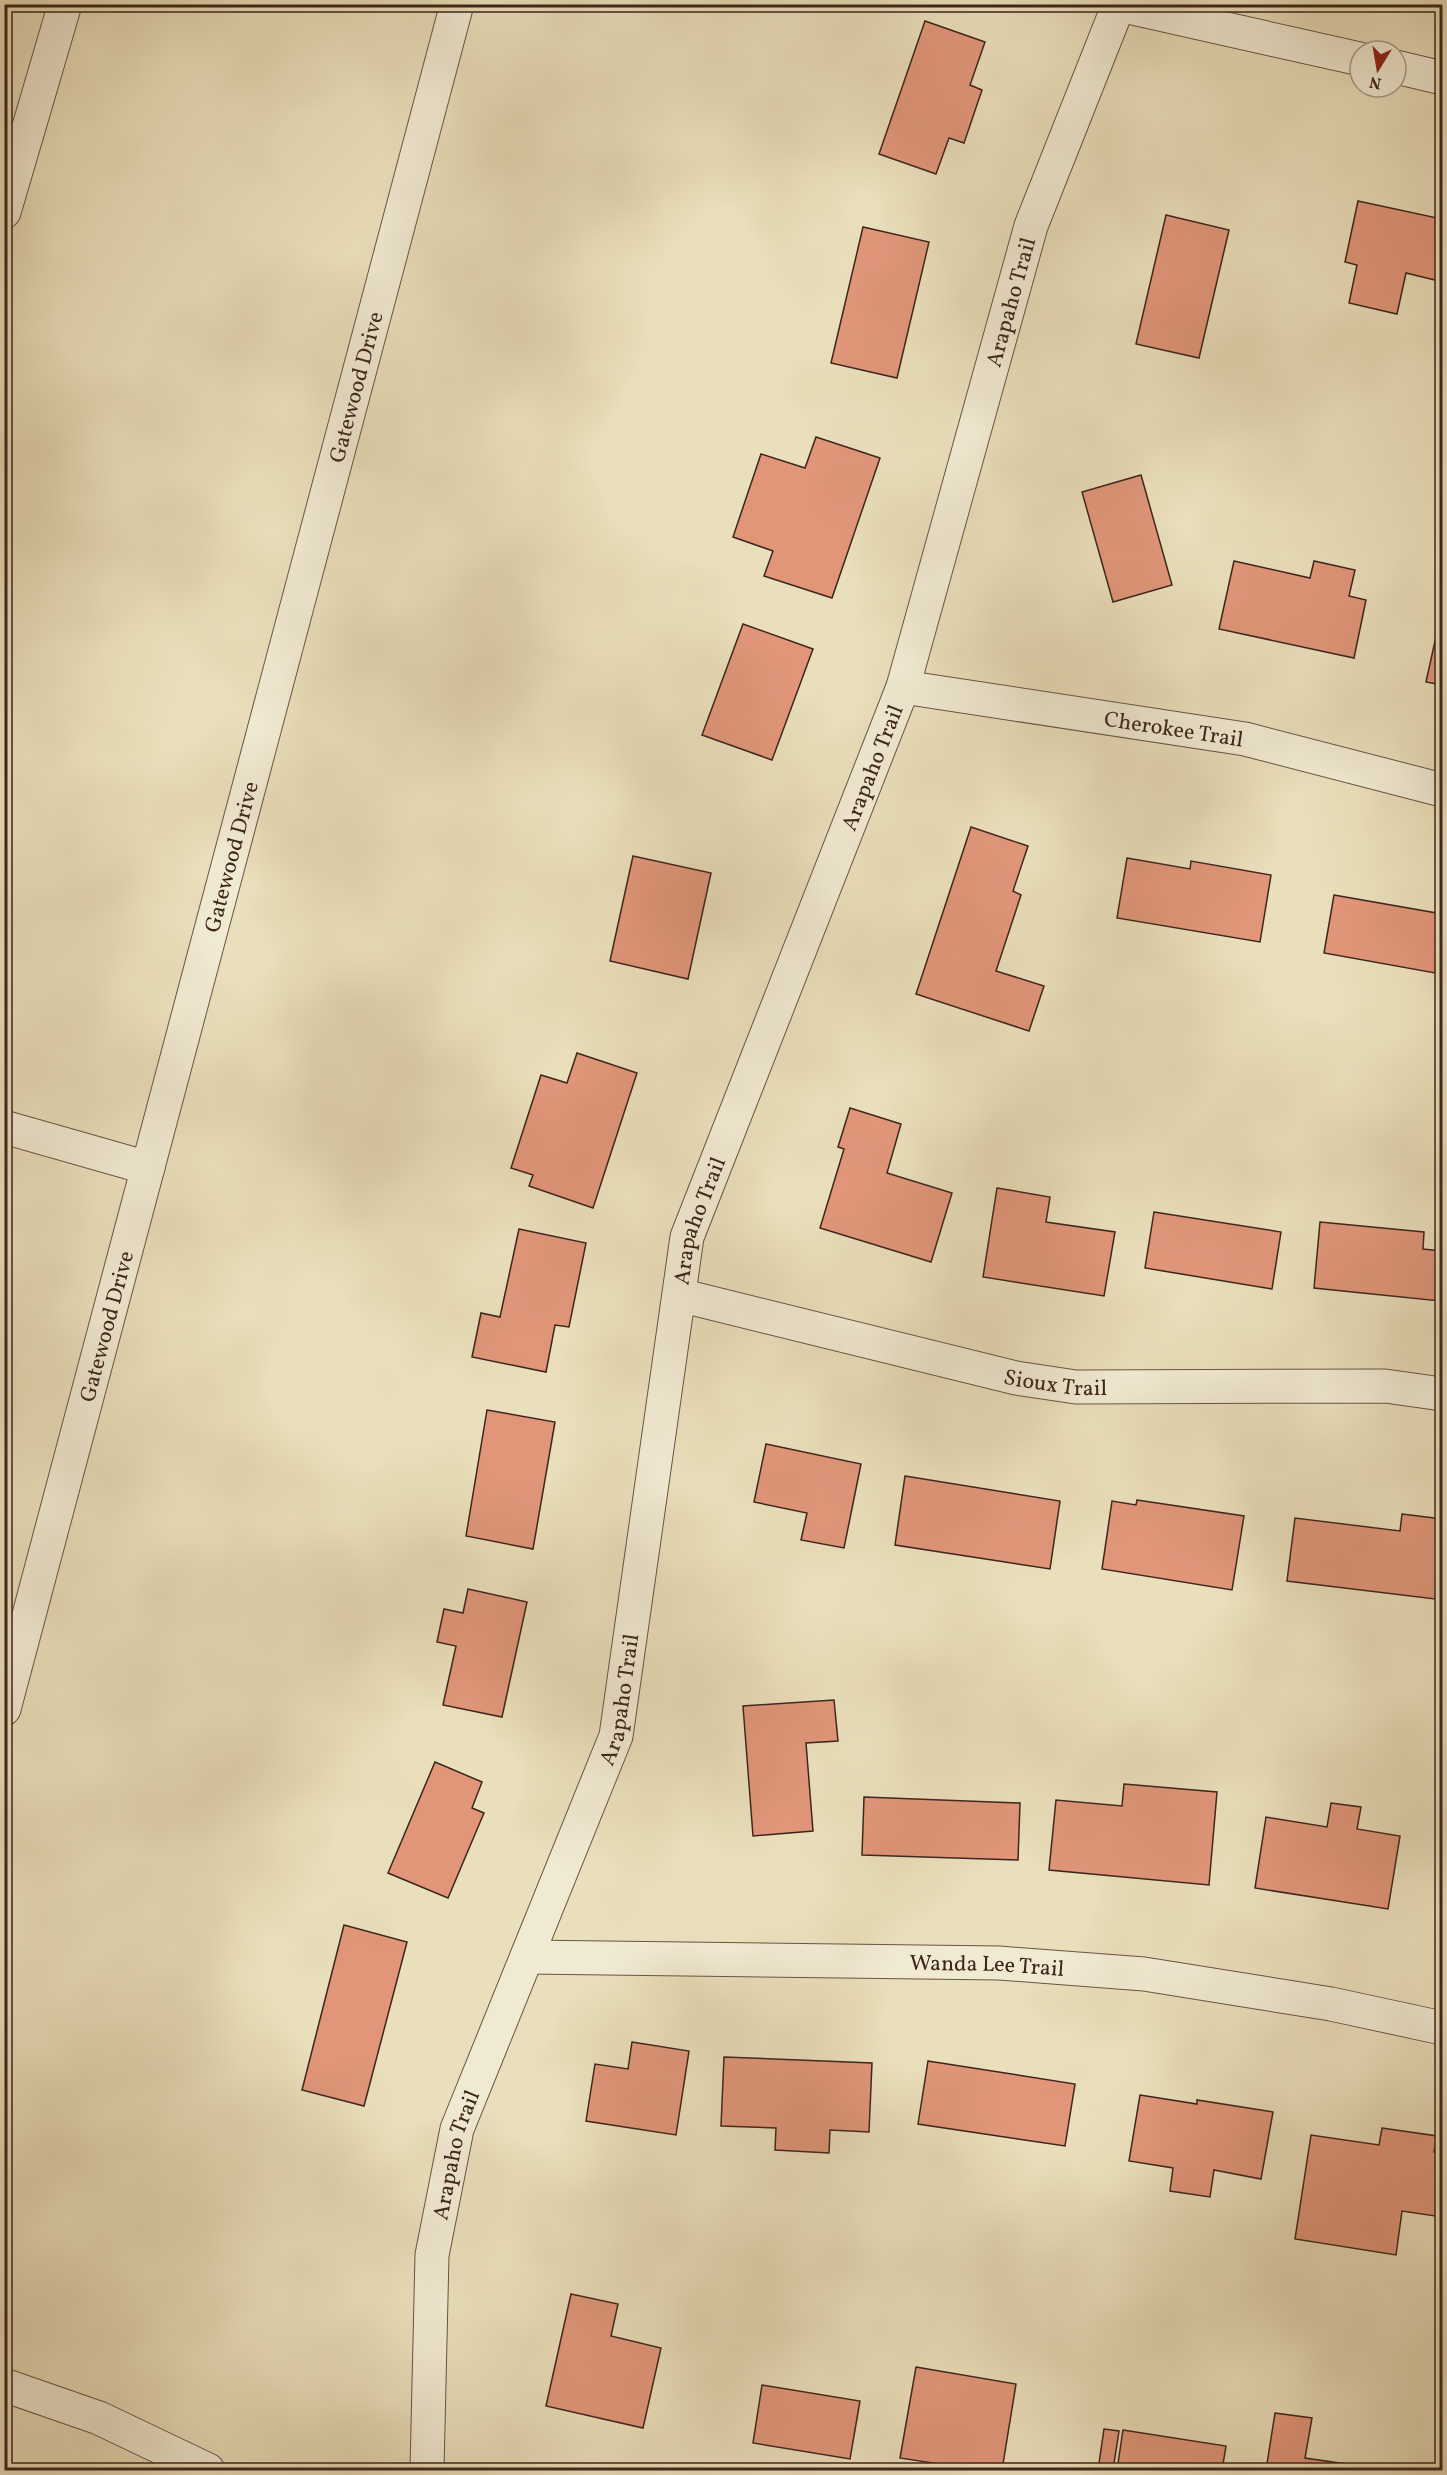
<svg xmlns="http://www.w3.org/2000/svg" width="1447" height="2475" font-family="Vollkorn,serif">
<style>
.building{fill:#e1967a;stroke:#3d251d;stroke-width:1.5}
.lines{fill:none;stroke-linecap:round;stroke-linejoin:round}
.minor-casing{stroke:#685444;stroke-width:35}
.minor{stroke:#f1ead3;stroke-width:33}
.labels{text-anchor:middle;stroke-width:4.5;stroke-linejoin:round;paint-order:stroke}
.street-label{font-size:22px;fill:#3d251d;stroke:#f1ead3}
</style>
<rect width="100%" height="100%" fill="#eadfbb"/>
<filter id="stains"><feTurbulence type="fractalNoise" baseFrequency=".00333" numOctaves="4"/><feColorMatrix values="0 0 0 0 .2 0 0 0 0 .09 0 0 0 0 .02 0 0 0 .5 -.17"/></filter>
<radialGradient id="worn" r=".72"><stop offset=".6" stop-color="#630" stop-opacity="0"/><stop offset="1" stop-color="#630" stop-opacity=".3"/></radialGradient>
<g class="building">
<path d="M925,21l60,21 -15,43 12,5 -18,53 -15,-5 -13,36 -57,-20z"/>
<path d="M1358,201l84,18v46l-3,16 -33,-8 -9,41 -48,-11 8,-38 -12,-3z"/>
<path d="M1166,215l63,15 -30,128 -63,-14z"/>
<path d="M863,227l66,15 -32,136 -66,-15z"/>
<path d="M816,437l64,21 -48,140 -68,-22 9,-25 -40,-14 28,-83 44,14z"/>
<path d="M1141,475l31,110 -59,17 -31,-110z"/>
<path d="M1234,561l76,17 4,-17 41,9 -6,26 17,4 -12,58 -135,-29z"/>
<path d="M1439,623l3,1v61l-16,-3z"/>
<path d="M743,624l70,25 -41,111 -70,-25z"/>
<path d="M971,827l57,19 -15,45 8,4 -25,76 48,15 -15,45 -113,-37z"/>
<path d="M633,856l78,17 -23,106 -78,-18z"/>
<path d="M1127,858l63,11 1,-8 80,14 -11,67 -143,-24z"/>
<path d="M1334,895l108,19v18l-7,41 -111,-20z"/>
<path d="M577,1053l60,20 -44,135 -64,-22 4,-11 -22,-7 30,-93 26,8z"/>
<path d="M850,1108l51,16 -14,49 65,20 -21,69 -111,-34 24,-79 -6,-2z"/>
<path d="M997,1188l53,9 -4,25 69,10 -11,64 -121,-19z"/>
<path d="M1154,1212l127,20 -9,57 -127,-21z"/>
<path d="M1320,1222l104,10 -1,17 19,2 -2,50 -126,-13z"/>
<path d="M519,1229l67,14 -17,84 -14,-2 -9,47 -74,-15 9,-44 19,4z"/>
<path d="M487,1410l68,12 -22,127 -67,-13z"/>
<path d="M766,1444l95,20 -17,84 -43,-8 6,-27 -53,-11z"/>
<path d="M905,1476l155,25 -10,68 -155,-24z"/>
<path d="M1137,1500l107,16 -12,74 -130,-21 10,-68 24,4z"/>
<path d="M1402,1514l40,5 -7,80 -148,-18 8,-63 105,13z"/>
<path d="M468,1589l59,13 -25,115 -59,-12 13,-59 -19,-4 7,-33 19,4z"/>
<path d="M834,1700l4,41 -32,2 7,88 -60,5 -10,-130z"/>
<path d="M435,1762l47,20 -10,26 12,5 -36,85 -60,-25z"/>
<path d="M1124,1784l93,8 -8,93 -160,-15 7,-70 66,6z"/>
<path d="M864,1797l156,6 -2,57 -156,-5z"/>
<path d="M1331,1803l30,4 -4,22 43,7 -12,73 -133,-21 11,-71 61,10z"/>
<path d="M344,1925l63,17 -43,164 -62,-16z"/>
<path d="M632,2042l57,9 -13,84 -90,-14 9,-57 33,5z"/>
<path d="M724,2057l148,6 -3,69 -39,-2 -1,23 -54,-3 1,-22 -55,-2z"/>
<path d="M928,2061l147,23 -10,62 -147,-22z"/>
<path d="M1140,2095l57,9v-4l76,12 -12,67 -47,-9 -4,27 -40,-6 3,-23 -44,-7z"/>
<path d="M1382,2128l55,8 -3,16 8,2v63l-40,-6 -6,44 -101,-16 16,-104 68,10z"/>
<path d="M571,2294l47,10 -7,32 50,12 -18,80 -97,-22z"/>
<path d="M916,2367l100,17 -14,86h-25l-77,-12z"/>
<path d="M762,2385l98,16 -10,58 -97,-16z"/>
<path d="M1275,2413l37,5 -7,40 84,12h-123z"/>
<path d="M1104,2429l15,2 -6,39h-15z"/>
<path d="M1123,2430l103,16 -4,24h-105z"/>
</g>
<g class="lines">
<defs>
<g id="minor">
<path d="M1119,5l241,54"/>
<path d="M1396,67l46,11"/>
<path d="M4,212l61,-208"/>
<path id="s1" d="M903,687l342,52 197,51"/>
<path d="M4,1127l144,41"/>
<path id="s2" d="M679,1295l337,83 60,9 309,-1 57,8"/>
<path id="s3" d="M4,1709l453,-1705"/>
<path id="s4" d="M527,1957l472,6 145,11 187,30 111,24"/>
<path d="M4,2385l95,33 109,52"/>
<path id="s5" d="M427,2470l5,-215 25,-126 159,-393 71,-499 216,-550 128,-461 88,-222"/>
</g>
</defs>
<use href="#minor" class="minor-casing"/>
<use href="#minor" class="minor"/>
</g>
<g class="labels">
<g class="street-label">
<text dy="8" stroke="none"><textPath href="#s5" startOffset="2262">Arapaho Trail</textPath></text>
<text dy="8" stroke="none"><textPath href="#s3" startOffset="1368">Gatewood Drive</textPath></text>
<text dy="8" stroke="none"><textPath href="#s1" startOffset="274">Cherokee Trail</textPath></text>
<text dy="8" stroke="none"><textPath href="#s5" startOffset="1776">Arapaho Trail</textPath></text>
<text dy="8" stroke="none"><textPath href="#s3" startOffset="882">Gatewood Drive</textPath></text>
<text dy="8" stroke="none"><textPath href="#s5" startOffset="1290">Arapaho Trail</textPath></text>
<text dy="8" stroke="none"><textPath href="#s3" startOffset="396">Gatewood Drive</textPath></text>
<text dy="8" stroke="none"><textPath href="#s2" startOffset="387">Sioux Trail</textPath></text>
<text dy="8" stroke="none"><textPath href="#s5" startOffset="804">Arapaho Trail</textPath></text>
<text dy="8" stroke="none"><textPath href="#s4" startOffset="460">Wanda Lee Trail</textPath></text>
<text dy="8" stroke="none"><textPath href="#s5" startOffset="318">Arapaho Trail</textPath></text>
</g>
</g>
<rect width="1447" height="2475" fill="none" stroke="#eadfbb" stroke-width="24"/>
<rect x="6" y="6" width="1435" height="2463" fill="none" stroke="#3d251d" stroke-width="3"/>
<rect x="12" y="12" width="1423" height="2451" fill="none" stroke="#3d251d" stroke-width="1.5"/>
<g transform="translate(1378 69) rotate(191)"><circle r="28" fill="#f1ead3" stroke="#a99b8a" stroke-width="1.5"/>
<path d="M0-4.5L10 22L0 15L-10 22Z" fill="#8f2418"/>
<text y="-9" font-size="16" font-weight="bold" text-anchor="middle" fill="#3d251d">N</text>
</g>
<rect width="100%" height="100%" filter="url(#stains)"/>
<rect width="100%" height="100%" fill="url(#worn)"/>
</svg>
